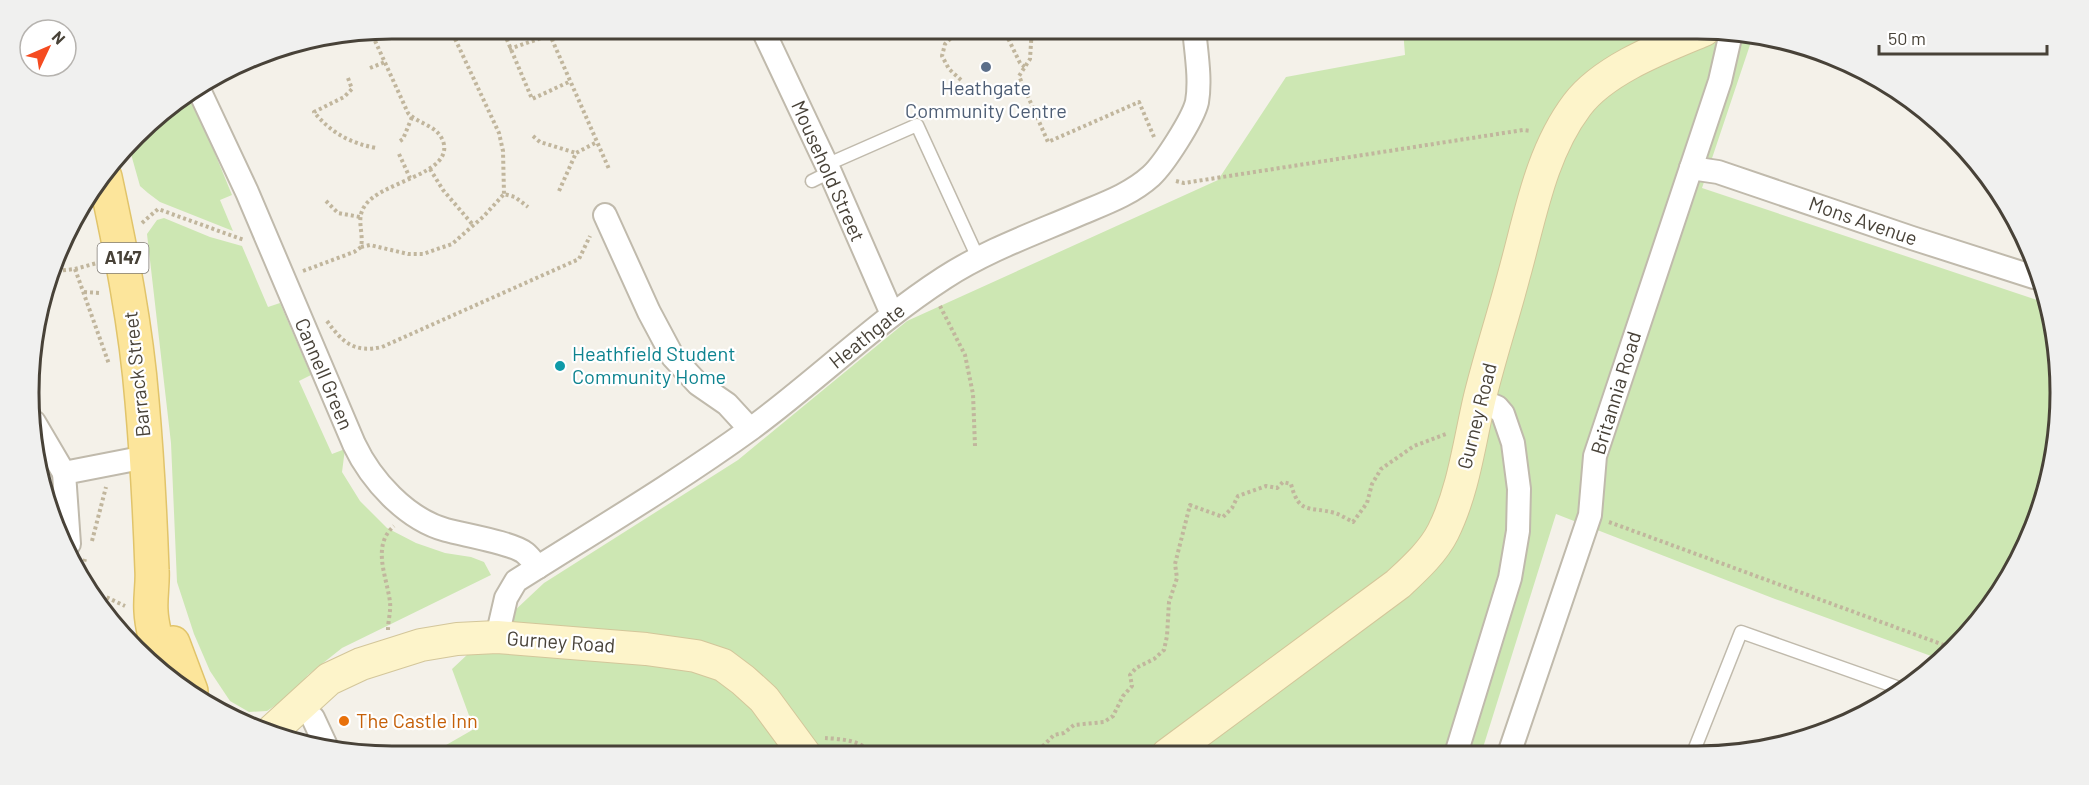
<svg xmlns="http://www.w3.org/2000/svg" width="2089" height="785" font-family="Barlow,sans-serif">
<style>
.green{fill:#cde7b3}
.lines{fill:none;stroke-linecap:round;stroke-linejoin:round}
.lane-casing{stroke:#c0baac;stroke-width:15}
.street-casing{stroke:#c0baac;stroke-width:26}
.secondary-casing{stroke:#d3c69a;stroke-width:34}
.primary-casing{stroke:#e1c46a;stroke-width:36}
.path{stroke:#c1b69d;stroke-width:4;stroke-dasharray:3 3;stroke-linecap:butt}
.lane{stroke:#fff;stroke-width:12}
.street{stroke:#fff;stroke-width:22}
.secondary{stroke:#fdf4ca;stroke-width:32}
.primary{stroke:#fce59b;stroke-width:33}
.service-dot{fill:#5c6f8a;stroke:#fff;stroke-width:2}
.culture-dot{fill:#0f9aa8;stroke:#fff;stroke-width:2}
.food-dot{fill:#e8710a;stroke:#fff;stroke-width:2}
.labels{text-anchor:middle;stroke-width:4.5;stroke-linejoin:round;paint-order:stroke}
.shield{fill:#fff;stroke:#7f7b74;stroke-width:1.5}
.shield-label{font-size:18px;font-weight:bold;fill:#484238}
.service-label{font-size:20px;fill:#4e5e75;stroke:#fff}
.street-label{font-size:20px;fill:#484238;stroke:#fff}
.culture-label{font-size:20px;fill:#0d838f;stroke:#fff;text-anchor:start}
.food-label{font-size:20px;fill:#c56008;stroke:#fff;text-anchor:start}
.rim{fill:none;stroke:#484238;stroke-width:3}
</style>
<rect width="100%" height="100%" fill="#f4f1e9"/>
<g class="green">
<path d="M1696,28l57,8 -51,152 341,114 14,43 -9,142 -49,107 -57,66 -167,-61 -219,-85 -75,240 -1054,2 47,-27 -22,-60 92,-86 194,-123 169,-139 311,-141 68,-103 119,-22 -2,-26z"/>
<path d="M193,100l39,95 -12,5 13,31 -73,-29 -12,-9 -8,-7 -11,-39c21,-25 31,-38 64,-47z"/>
<path d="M164,218l46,19 32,9 26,61 12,-4 31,72 -12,6 33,73 13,-5 -3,23 18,29 27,27 29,15 29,10 26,4 13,5 7,13 -149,73 -34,27 -17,20 -24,16 -18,1 -19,-11 -20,-30 -16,-37 -17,-52 -6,-139 -24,-209 10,-14z"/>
</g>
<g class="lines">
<defs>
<g id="lane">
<path d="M826,165l91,-40 61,133"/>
<path d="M812,181l18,-9"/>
<path d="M1693,753l48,-121 161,57"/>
</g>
<g id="street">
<path d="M762,28l68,144 62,142"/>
<path d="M200,92l47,100 107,252c17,36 52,75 92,86 18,5 67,13 79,23 5,4 9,10 13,14"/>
<path d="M1691,168l27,4 194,66 122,39"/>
<path d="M605,215l44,97 24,45 25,27 29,20 23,25"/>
<path d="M34,422l30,51"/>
<path d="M69,544l-5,-71 82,-16"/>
<path d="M497,637l9,-39 10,-17c79,-50 160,-98 236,-153 65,-48 124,-106 192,-150 43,-28 92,-45 138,-65 24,-10 49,-19 69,-37 13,-12 42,-57 46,-74 4,-23 -1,-50 -3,-74"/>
<path d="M313,718l14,30"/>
<path d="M1456,754l54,-176 8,-47 1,-42 -6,-46 -10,-29 -6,-7 -18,-7"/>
<path d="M1509,754l81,-239 5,-59 125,-375 11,-48"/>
</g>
<g id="secondary">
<path d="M272,731l57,-52 32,-15 60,-19 36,-6 40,-2 149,12 50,7 27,9 20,15 21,19 42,57"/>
<path d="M1167,755l231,-171c16,-15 35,-32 45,-52 20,-40 26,-87 36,-131 10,-42 24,-84 35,-126 16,-57 26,-121 63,-170 27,-36 86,-58 127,-75"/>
</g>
<g id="primary">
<path d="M105,177c16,74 31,149 37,224 5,56 8,113 10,169 1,13 -2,27 -1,41 1,22 10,44 16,66"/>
<path d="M173,643l18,48"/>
</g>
</defs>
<use href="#lane" class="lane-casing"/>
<use href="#street" class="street-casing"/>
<use href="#secondary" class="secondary-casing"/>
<use href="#primary" class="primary-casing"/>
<g class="path">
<path d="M450,28l49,105 4,18 1,43"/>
<path d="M502,28l30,71 39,-18"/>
<path d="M553,28l-3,7 59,134"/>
<path d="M1003,28l17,35 6,5"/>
<path d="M1032,28l-2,31 -11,17 29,66 91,-40 15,35"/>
<path d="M509,49l41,-14"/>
<path d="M370,68l15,-6"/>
<path d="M348,78l4,11 -8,8 -30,15c17,21 36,31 62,36"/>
<path d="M961,80l-12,-11 -7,-13 3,-12 16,-16"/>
<path d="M533,136l7,6 36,11"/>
<path d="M400,141l3,-2 9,-22"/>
<path d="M399,154l11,24"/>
<path d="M430,169l13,21 30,35"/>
<path d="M1176,181l8,2 339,-53 8,1"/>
<path d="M559,191l17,-38 21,-11"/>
<path d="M326,201l12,12 22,4"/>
<path d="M142,223l16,-14 86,31"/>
<path d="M361,247l9,-2 38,9h15l29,-10 32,-28 20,-22 11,3 13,10"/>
<path d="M75,269l34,95"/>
<path d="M57,271l18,-2 22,-6"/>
<path d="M303,271l51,-19 7,-5c3,-14 -5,-27 3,-40 15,-26 91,-32 79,-66 -6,-16 -25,-17 -35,-28l-37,-81"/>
<path d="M84,292l16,1"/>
<path d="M940,306l25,49 8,39 2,52"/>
<path d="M327,321c16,22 27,32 55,26l197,-88 11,-23"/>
<path d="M1609,522l343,126"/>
<path d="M92,541l14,-54"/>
<path d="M81,573l4,-14"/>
<path d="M89,594l17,3 19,9"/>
<path d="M388,630c0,-9 3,-19 2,-28 -3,-25 -19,-56 4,-76"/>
<path d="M825,738c15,1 39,2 47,17"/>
<path d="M1034,755l20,-20 10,-2 10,-8 30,-3 9,-6 10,-20 9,-10 -2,-11 6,-7 18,-9 10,-9 3,-14 2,-34 8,-24 -2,-14 15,-59 33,12 9,-9 6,-12 28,-10 11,2 6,-6 8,2c8,31 18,22 44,29 6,2 12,6 18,9l14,-19 5,-19 9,-15 33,-23 32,-12"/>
<path d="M574,756l29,-3 6,3"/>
</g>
<use href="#lane" class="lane"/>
<use href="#street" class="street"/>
<use href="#secondary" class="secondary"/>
<use href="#primary" class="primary"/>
</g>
<circle class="service-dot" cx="986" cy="67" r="6"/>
<circle class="culture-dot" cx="560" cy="366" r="6"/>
<circle class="food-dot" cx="344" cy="721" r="6"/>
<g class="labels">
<rect class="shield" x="97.5" y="243" width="51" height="30" rx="4.5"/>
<g class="shield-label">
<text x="123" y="264">A147</text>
</g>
<g class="service-label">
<text x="986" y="95">Heathgate<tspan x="986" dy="23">Community Centre</tspan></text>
</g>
<g class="street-label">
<text transform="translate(828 171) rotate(66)" y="7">Mousehold Street</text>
<text transform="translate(1863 221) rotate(19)" y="7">Mons Avenue</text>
<text transform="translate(867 336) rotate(-39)" y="7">Heathgate</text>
<text transform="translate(137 374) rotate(-96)" y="7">Barrack Street</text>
<text transform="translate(324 374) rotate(67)" y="7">Cannell Green</text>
<text transform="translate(1616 393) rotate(-73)" y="7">Britannia Road</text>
<text transform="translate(1477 416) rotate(-76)" y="7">Gurney Road</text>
<text transform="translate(561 642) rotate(4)" y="7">Gurney Road</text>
</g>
<g class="culture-label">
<text x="572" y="361">Heathfield Student<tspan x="572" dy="23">Community Home</tspan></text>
</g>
<g class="food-label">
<text x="356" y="728">The Castle Inn</text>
</g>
</g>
<path d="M0 0H2089V785H0ZM392 39H1697A353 353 0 0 1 2050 392V393A353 353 0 0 1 1697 746H392A353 353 0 0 1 39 393V392A353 353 0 0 1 392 39Z" fill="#f0f0ef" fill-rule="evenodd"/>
<path class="rim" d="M392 39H1697A353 353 0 0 1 2050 392V393A353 353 0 0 1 1697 746H392A353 353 0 0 1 39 393V392A353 353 0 0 1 392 39Z"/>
<g transform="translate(48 48) rotate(46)"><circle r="28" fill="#ffffff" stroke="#b6b3af" stroke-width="1.5"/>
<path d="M0-4.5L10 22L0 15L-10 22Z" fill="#f54b20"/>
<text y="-9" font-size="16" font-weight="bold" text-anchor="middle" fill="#484238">N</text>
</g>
<path d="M1879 45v9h168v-9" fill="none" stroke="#484238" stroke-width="3"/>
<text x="1888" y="45" font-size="18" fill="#484238" stroke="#ffffff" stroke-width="4.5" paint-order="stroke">50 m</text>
</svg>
